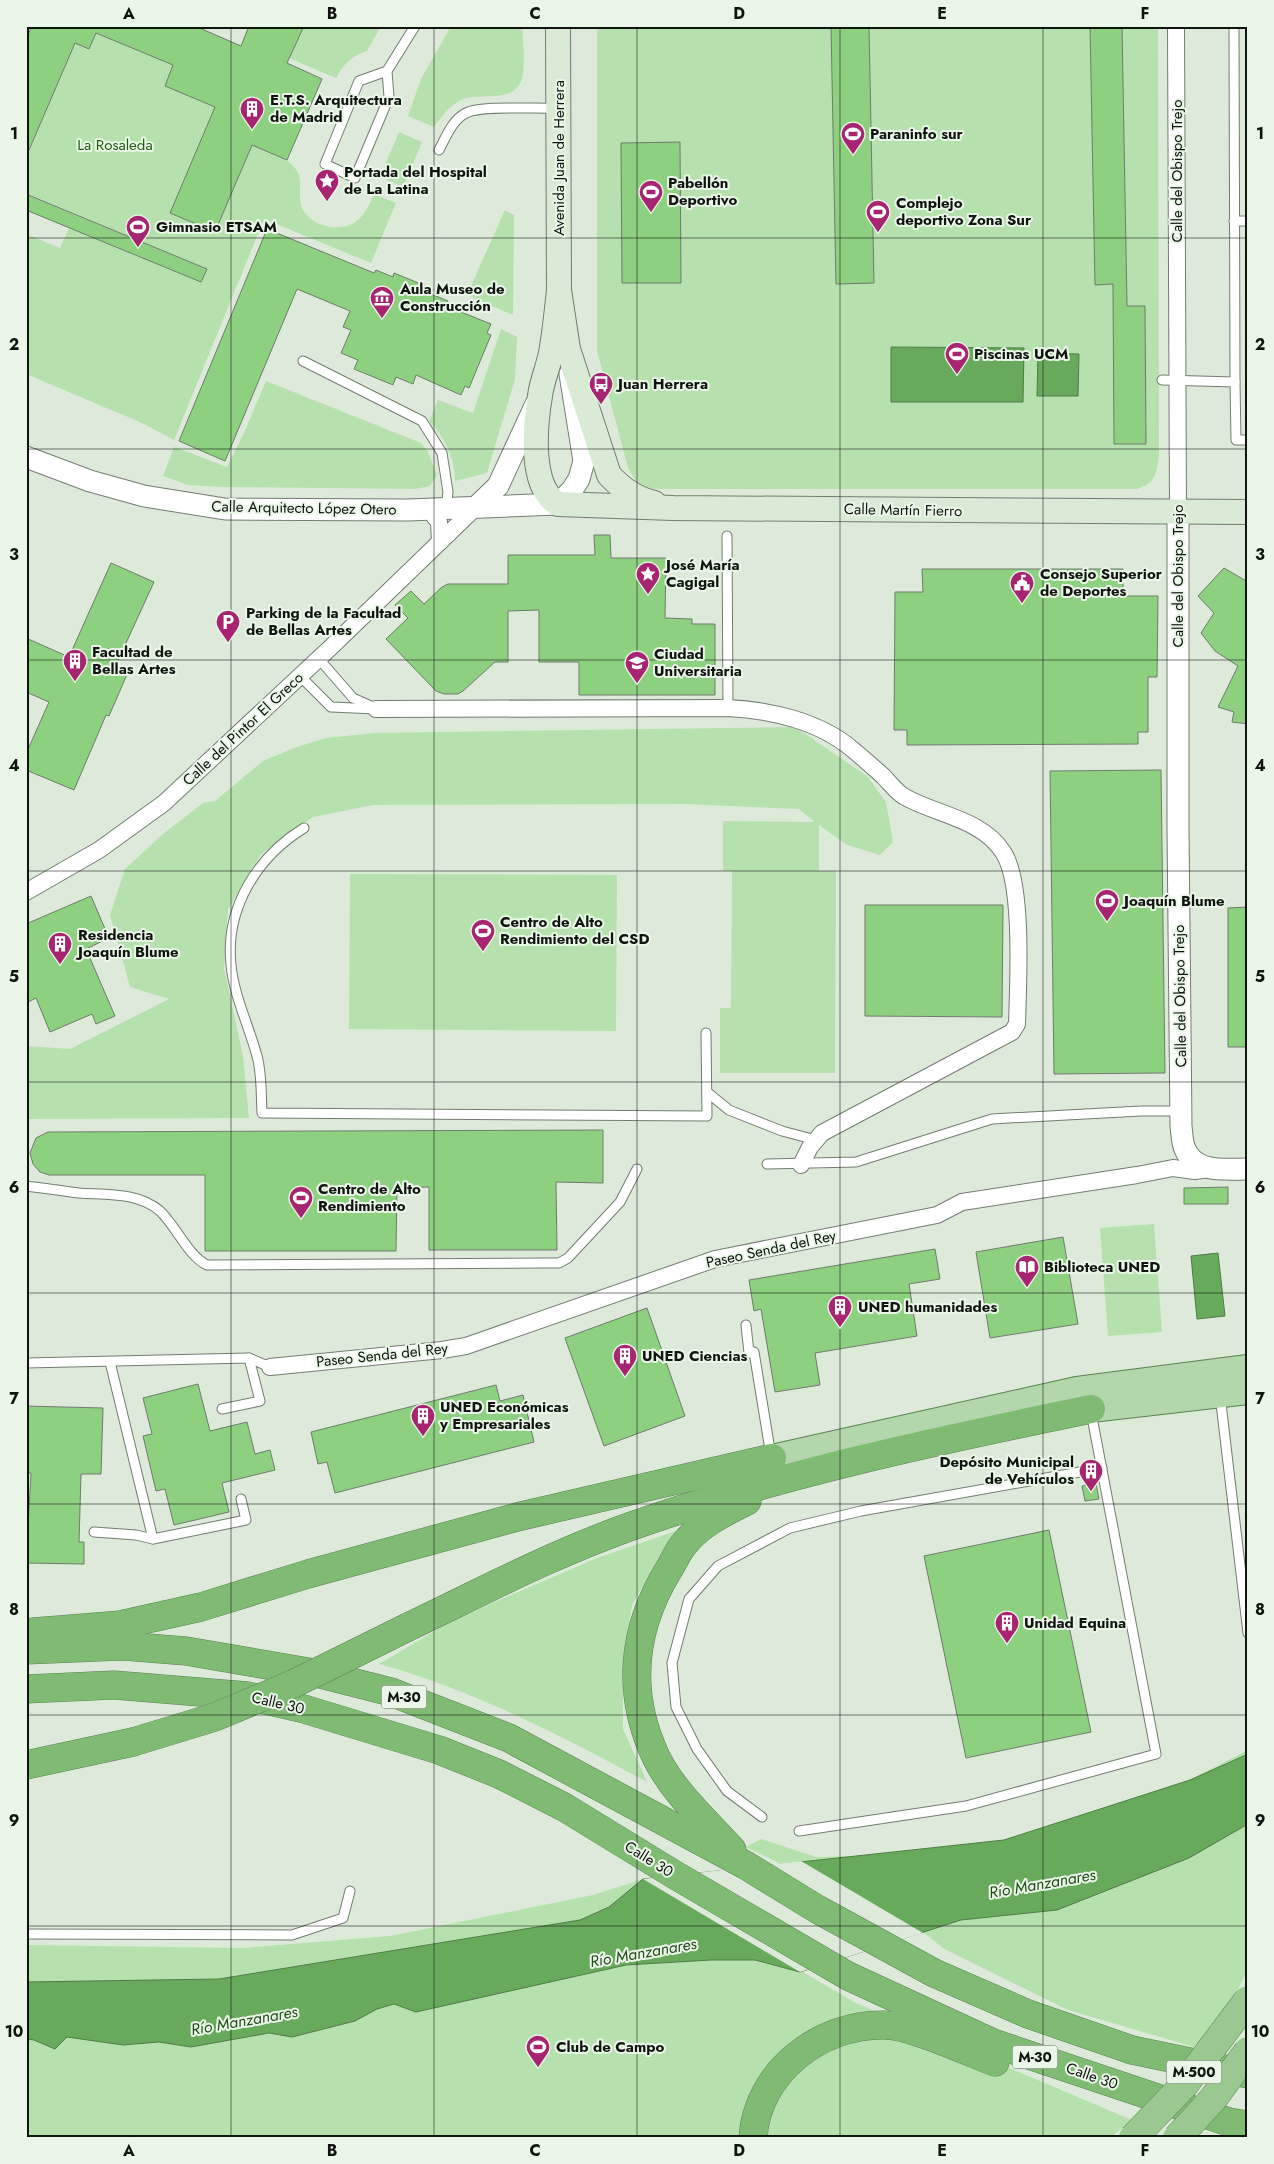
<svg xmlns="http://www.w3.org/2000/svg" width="1274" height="2164" font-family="Jost,sans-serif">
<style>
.green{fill:#b6e0ae}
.water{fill:#68aa5b;stroke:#4d7d44}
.pier{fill:#ddeada}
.building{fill:#8dd180;stroke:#6f7b6d}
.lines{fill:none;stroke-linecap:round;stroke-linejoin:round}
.service-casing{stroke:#727d6f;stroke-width:11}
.minor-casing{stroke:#727d6f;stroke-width:18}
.tertiary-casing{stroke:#727d6f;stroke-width:23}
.secondary-casing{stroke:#727d6f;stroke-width:26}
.primary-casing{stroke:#588150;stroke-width:28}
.motorway-casing{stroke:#588150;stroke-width:29}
.service{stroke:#fff;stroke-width:9}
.minor{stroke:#fff;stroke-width:16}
.tertiary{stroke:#fff;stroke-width:21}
.secondary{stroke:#d9ebd5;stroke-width:24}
.primary{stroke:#b3d6ac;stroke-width:26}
.motorway{stroke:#80bb74;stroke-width:28}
.trunk-bridge-casing{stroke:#588150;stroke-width:29;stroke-linecap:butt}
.motorway-bridge-casing{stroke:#588150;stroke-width:29;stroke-linecap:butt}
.trunk-bridge{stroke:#9ac890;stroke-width:28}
.motorway-bridge{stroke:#80bb74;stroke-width:28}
.grid{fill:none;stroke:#0f140e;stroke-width:1;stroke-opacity:0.55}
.labels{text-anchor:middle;stroke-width:4;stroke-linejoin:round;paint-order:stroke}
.shield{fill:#eaf7e8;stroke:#51584f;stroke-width:1}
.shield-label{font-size:14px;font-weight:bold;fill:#0f140e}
.poi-label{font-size:15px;font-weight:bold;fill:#0f140e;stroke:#eaf7e8;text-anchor:start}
.park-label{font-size:15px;fill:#1d5d0c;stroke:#eaf7e8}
.street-label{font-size:15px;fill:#0f140e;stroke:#eaf7e8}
.water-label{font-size:16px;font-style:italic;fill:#224e19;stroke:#eaf7e8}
.neatline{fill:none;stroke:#0f140e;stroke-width:2}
.grid-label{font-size:16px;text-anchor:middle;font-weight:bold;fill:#0f140e}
</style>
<rect width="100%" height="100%" fill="#ddeada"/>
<g class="green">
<path d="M304,26l18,3 2,-3h57l-14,25c-16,5 -23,13 -31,27l-47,-20z"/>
<path d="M451,26h71c1,15 3,32 1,47 -4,34 -43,18 -62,27 -13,7 -19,16 -27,27l-26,-11 13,-37z"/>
<path d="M597,26h561l1,430c-3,18 -3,27 -22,33h-489l-12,-8 -8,-13 -31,-117z"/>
<path d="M96,33l77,32 -8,21 50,21 -45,106 82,-68c15,6 36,11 45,26 6,9 1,24 4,34 6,20 34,27 51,19 12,-6 17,-19 22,-30l22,9 -25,60 -107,-44 -90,221 -32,-17 -116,-49v-140l34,14 9,-20 132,54 6,-13 -181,-76v-35l49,-115 14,6z"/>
<path d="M399,132l23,10 -19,45 -23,-10z"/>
<path d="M505,210l9,5 -1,100 -46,-20z"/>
<path d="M501,329l16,8 -2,42 -28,94 -32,8c0,-23 -10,-43 -26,-60l9,-21 35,13z"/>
<path d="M266,381l155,62 7,9 9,23 -7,11 -15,3 -192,-2 -35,-2 -25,-9 11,-29 53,20 17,-34z"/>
<path d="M795,727l72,49 19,26 7,40 -13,13 -33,-10 -28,-20v46h17l-1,202h-115v-65h11l1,-137h-9v-50l92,1 -16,-13 -114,-5 -312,1 -60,12 -52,37 -33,55 -4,59 19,88 6,62 -223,1v-73l44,3 99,-50 -39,-12 -20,-72 15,-46 38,-35 40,-31 12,-2 48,-40 31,-13 32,-10 48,-5z"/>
<path d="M350,874l267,1 -1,156 -267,-2z"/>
<path d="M1154,1224l8,108 -54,4 -8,-108z"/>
<path d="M679,1530l-20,26 -27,49 -9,56v68l24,53c-85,-46 -174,-92 -268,-118l78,-46 140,-60z"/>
<path d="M1248,1750v219l-13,27 -41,51 -126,-37 -124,-61 -21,-17 -177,-85 15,-8 55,18 80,-2 118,-12 157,-54z"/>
<path d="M643,1879l213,124 276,117 -22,18h-1084v-193l217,3 147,-12 203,-41z"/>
</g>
<g class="water">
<path d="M891,347l133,1 -1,54h-132z"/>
<path d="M1038,353l41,1 -1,42h-41z"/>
<path d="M1218,1253l7,63 -28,3 -6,-63z"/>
<path d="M1248,1754v70l-59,34 -132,52 -96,10 -161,52 -45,-12h-44l-85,5 -210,47 -22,-8 -17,5 -22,12 -63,16 -23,-4 -78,14 -32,-5 -36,3 -56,-8 -12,12 -21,-9 -8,-1v-57l193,-3 361,-59 29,-13 34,-28 361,-39 186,-60z"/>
</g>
<path class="pier" d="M801,1861l122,72 -123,39 -157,-93z"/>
<g class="building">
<path d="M32,26h163l46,20 8,-20h55l-17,37 35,16 -35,81 -35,-15 -37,87 -45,-19 45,-106 -50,-21 8,-21 -77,-32 -7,16 -14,-6 -49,114v-118z"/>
<path d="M831,26h38l5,257 -38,1z"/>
<path d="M1090,26h32l5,280h18l1,138h-32l-1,-160 -18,1z"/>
<path d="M680,142l1,141h-59l-1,-140z"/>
<path d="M26,194l181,75 -6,13 -175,-72z"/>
<path d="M267,229l107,44 2,-3 17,7 1,-4 39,16 -2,5 17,7 -2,5 45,18 -4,9 4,2 -22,53 -4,-2 -4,9 -45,-20 -3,9 -17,-7 -3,8 -39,-16 4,-9 -17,-7 10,-23 -8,-3 7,-16 -53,-22 -72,172 -46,-20z"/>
<path d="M594,535h16l1,23h55l-1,60 27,1v5h23v71h-136v-33h-40v-52l-31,1v51h-13l-32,29 -5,3h-14l-8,-3 -50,-52 22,-21 -13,-13 16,-14 13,13 18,-17 6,-3h60v-29h87z"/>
<path d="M111,563l43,19 -39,85 13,5 -19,44 -3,-1 -32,75 -48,-20v-16l23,-52 -23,-10v-54l43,19z"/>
<path d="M1224,568l24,14v142l-16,-2 2,-10 -16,-5 20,-41 -23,-15 -14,-18 13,-20 -16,-17z"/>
<path d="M922,569h201v27h35l-1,81h-9v55h-10v12l-231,1v-15h-13l1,-138h28z"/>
<path d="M1161,770l4,303 -111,1 -4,-303z"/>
<path d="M91,896l18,42 -23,11 29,67 -19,8 -4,-10 -42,18 -14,-34 -10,5v-79z"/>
<path d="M865,905h138l-1,112 -137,-1z"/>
<path d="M1248,907v140h-20v-139z"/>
<path d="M603,1130v53l-47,-1 1,68h-128v-63l-32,1 -1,63h-191v-76h-156l-9,-3 -7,-8 -3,-11 6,-15 12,-6z"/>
<path d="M1228,1187v17h-44v-16z"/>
<path d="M1063,1237l15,87 -88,14 -14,-86z"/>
<path d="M935,1249l5,30 -31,5 8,52 -102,17 5,32 -45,7 -14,-83 -7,2 -5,-31z"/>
<path d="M647,1308l38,108 -81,30 -39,-108z"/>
<path d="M198,1384l12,47 37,-9 8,32 15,-4 5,20 -53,13 7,29 -55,13 -9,-36 -9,2 -13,-55 9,-2 -9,-36z"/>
<path d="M496,1385l4,16 23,-6 11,47 -199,51 -8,-31 -9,2 -7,-32z"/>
<path d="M26,1406l77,2 -2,66h-20l-2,68h5v22l-58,-1 5,-90h-5z"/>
<path d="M1096,1483l3,16 -14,2 -3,-15z"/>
<path d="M1049,1530l42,202 -125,26 -42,-202z"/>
</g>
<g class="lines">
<defs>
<g id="service">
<path d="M1234,26l1,356"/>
<path d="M387,71l2,26 -34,81 -30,-14 34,-83 28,-10 28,-45"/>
<path d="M439,150c7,-13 13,-30 27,-37 15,-8 71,-4 92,-5"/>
<path d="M1234,221h14"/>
<path d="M303,361l119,60 20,32 6,39 -2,17"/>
<path d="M1162,380l73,2 1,58h12"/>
<path d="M727,536l1,172"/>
<path d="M319,659l34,39 18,8"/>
<path d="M300,676l31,31 45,2"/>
<path d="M304,828c-47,29 -79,80 -73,137 3,31 18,61 26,91 5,18 4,39 5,57l445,3 -1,-83"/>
<path d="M707,1092l22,18 53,21 34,9"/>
<path d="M767,1164l89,-2 136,-43 149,-8h41"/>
<path d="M26,1186c18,2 36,5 53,7 27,2 59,-1 81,18 16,15 28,45 47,54l337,-2h15l9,-5 52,-56 17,-33"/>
<path d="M746,1325l3,28 5,-1 17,104"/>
<path d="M110,1362l43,177"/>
<path d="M26,1363l223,-5 21,9"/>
<path d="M1220,1395l28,238"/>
<path d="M222,1409l38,-8 -11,-43"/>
<path d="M94,1532l42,3 17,4 93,-19 -5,-21"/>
<path d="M762,1817l-35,-26 -30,-42 -21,-42 -4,-44 17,-64 29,-33 72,-38 71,-17 241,-43"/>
<path d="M799,1831l167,-25 190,-52 -65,-342"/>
<path d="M26,1934l266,1 51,-17 7,-27"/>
</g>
<g id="minor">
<path d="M1176,26l2,486"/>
<path d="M428,509l11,13 1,20"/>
<path d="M376,709l352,-1c42,2 91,13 124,41 11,9 21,18 31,27 7,7 14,17 22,21 32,18 77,22 98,55 21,31 15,133 14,172l-5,8 -190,101 -12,14 -9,18"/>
<path d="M26,892l73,-42 65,-47 165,-154 147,-142"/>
<path d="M270,1367l172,-17 24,-4 249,-87 222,-44 25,-13 175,-27 36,-7 22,3 15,-2"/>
</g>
<g id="tertiary">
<path d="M26,457l64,24 54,15 81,13 183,1 150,-6 14,-14 7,-11 5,-18 -14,-87"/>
<path d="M476,507l22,-21 38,-82"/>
<path d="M1178,512v316l3,298c1,8 1,17 4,23 10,25 42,20 63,20"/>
</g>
<g id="secondary">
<path d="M558,26l1,264 9,59 41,126c12,13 27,24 45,28"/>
<path d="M559,290c-2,19 -4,38 -7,57 -2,17 -10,32 -12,49 -5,29 -11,91 18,108l115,4 575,4"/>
</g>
<g id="primary">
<path d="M1091,1409l157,-18"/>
<path d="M772,1458l305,-68 171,-22"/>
</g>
<g id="motorway">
<path d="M408,1627c73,-35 145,-73 221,-100 150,-53 306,-86 462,-118"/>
<path d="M33,1632l87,-7 81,-18 107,-33 209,-57 255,-59"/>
<path d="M26,1650l97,-4 63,5 134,23 71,18 118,46 238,128 70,43 117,64 94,41 104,36 116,24"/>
<path d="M26,1689l88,-4 134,11 56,13 135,41 60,24 65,33 111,68 173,101 145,67 236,79 19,3"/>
<path d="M26,1765l107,-23"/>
<path d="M732,1850c-26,-29 -59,-58 -76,-93 -30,-64 -24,-128 13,-188 5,-8 9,-18 16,-26 15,-19 40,-31 62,-42"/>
<path d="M753,2138c4,-66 67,-114 131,-113 27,0 84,27 111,37"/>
</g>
</defs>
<use href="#service" class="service-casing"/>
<use href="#minor" class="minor-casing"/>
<use href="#tertiary" class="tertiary-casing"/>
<use href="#secondary" class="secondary-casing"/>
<use href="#primary" class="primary-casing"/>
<use href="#motorway" class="motorway-casing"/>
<use href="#service" class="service"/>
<use href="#minor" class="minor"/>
<use href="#tertiary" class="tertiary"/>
<use href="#secondary" class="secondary"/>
<use href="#primary" class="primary"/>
<use href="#motorway" class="motorway"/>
<defs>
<g id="trunk-bridge">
<path d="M1133,2138l51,-53 64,-85"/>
<path d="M1177,2138l36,-39 35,-48"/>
</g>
<path id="motorway-bridge" d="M133,1742l82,-25 78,-33 115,-57"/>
</defs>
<use href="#trunk-bridge" class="trunk-bridge-casing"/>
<use href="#motorway-bridge" class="motorway-bridge-casing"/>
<use href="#trunk-bridge" class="trunk-bridge"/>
<use href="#motorway-bridge" class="motorway-bridge"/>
</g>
<path class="grid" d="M231,26v2112M434,26v2112M637,26v2112M840,26v2112M1043,26v2112M26,238h1222M26,449h1222M26,660h1222M26,871h1222M26,1082h1222M26,1293h1222M26,1504h1222M26,1715h1222M26,1926h1222"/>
<defs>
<symbol id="building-pin" viewBox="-11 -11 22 30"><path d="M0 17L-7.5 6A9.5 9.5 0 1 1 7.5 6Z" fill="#a72470" stroke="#eaf7e8"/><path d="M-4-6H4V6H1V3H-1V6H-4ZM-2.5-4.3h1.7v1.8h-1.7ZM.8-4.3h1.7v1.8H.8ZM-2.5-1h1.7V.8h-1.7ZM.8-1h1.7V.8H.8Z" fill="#fff"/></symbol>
<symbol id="stadium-pin" viewBox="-11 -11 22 30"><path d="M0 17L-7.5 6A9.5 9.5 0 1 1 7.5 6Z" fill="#a72470" stroke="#eaf7e8"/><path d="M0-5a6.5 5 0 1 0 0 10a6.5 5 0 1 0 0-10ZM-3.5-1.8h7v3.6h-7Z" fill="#fff"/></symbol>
<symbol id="sight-pin" viewBox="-11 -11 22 30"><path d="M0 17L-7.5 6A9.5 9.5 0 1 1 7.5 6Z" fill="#a72470" stroke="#eaf7e8"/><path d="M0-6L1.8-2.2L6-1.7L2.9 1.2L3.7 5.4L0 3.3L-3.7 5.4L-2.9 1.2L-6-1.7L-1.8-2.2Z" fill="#fff"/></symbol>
<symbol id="museum-pin" viewBox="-11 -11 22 30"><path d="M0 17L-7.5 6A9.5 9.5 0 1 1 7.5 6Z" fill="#a72470" stroke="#eaf7e8"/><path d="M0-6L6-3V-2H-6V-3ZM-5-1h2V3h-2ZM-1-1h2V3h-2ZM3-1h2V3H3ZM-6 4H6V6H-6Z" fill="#fff"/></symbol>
<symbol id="bus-pin" viewBox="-11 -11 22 30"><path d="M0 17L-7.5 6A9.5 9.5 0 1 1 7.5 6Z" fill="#a72470" stroke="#eaf7e8"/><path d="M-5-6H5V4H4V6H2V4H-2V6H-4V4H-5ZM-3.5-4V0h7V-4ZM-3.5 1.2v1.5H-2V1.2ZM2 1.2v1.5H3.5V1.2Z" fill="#fff"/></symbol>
<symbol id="civic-pin" viewBox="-11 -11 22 30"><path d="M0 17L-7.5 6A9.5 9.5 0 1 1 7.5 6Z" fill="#a72470" stroke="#eaf7e8"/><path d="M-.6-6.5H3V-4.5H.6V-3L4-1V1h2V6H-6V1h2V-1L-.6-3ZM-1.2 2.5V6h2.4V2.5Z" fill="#fff"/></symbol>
<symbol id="parking-pin" viewBox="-11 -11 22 30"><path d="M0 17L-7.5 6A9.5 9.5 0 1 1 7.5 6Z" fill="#a72470" stroke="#eaf7e8"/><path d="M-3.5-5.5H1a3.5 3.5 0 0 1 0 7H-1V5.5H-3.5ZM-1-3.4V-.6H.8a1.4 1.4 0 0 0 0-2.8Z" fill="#fff"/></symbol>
<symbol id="university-pin" viewBox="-11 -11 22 30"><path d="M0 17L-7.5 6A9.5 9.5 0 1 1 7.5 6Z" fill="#a72470" stroke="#eaf7e8"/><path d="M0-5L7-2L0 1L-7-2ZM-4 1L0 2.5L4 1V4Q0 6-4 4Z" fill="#fff"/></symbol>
<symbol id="library-pin" viewBox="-11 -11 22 30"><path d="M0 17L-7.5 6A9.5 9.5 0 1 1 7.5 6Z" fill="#a72470" stroke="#eaf7e8"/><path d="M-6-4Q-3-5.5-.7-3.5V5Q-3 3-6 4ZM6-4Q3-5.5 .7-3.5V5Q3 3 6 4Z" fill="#fff"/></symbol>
</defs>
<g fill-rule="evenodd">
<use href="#building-pin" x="238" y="95" width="28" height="38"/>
<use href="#stadium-pin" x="839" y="120" width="28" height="38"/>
<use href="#sight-pin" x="313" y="167" width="28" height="38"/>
<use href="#stadium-pin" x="637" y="178" width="28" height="38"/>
<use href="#stadium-pin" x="864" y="198" width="28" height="38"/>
<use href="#stadium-pin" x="124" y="213" width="28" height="38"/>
<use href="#museum-pin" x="368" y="284" width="28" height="38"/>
<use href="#stadium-pin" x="943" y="340" width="28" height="38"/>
<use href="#bus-pin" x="587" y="370" width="28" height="38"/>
<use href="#sight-pin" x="634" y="560" width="28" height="38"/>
<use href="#civic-pin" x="1008" y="569" width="28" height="38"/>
<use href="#parking-pin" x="214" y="608" width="28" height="38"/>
<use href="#building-pin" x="61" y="647" width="28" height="38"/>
<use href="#university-pin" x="623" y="649" width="28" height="38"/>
<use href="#stadium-pin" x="1093" y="887" width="28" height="38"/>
<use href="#stadium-pin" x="469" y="917" width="28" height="38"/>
<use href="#building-pin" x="46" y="930" width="28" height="38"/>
<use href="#stadium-pin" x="287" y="1184" width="28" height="38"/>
<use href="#library-pin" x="1013" y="1253" width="28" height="38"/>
<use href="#building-pin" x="826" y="1293" width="28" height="38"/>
<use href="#building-pin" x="611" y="1342" width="28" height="38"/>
<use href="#building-pin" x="409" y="1402" width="28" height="38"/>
<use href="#building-pin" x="1077" y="1457" width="28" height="38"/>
<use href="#building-pin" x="993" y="1609" width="28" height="38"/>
<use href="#stadium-pin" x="524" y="2033" width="28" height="38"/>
</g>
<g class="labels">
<g class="shield">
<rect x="381.5" y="1685.5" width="45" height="23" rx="4"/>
<rect x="1012.5" y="2045.5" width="45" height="23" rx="4"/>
<rect x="1166.5" y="2060.5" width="55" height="23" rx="4"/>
</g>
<g class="shield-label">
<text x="404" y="1702">M-30</text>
<text x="1035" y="2062">M-30</text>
<text x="1194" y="2077">M-500</text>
</g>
<g class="poi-label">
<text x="270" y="105">E.T.S. Arquitectura<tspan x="270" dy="17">de Madrid</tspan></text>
<text x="870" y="139">Paraninfo sur</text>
<text x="344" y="177">Portada del Hospital<tspan x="344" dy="17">de La Latina</tspan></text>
<text x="668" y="188">Pabellón<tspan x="668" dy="17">Deportivo</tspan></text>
<text x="896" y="208">Complejo<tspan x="896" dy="17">deportivo Zona Sur</tspan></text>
<text x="156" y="232">Gimnasio ETSAM</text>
<text x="400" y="294">Aula Museo de<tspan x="400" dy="17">Construcción</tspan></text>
<text x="974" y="359">Piscinas UCM</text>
<text x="618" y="389">Juan Herrera</text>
<text x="666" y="570">José María<tspan x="666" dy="17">Cagigal</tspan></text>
<text x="1040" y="579">Consejo Superior<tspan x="1040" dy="17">de Deportes</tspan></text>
<text x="246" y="618">Parking de la Facultad<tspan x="246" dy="17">de Bellas Artes</tspan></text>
<text x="92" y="657">Facultad de<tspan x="92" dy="17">Bellas Artes</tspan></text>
<text x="654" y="659">Ciudad<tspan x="654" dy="17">Universitaria</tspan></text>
<text x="1124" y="906">Joaquín Blume</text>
<text x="500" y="927">Centro de Alto<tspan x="500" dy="17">Rendimiento del CSD</tspan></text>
<text x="78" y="940">Residencia<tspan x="78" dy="17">Joaquín Blume</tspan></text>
<text x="318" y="1194">Centro de Alto<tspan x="318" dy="17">Rendimiento</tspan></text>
<text x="1044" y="1272">Biblioteca UNED</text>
<text x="858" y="1312">UNED humanidades</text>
<text x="642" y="1361">UNED Ciencias</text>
<text x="440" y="1412">UNED Económicas<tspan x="440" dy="17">y Empresariales</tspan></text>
<text x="1074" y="1467" text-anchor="end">Depósito Municipal<tspan x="1074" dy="17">de Vehículos</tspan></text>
<text x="1024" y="1628">Unidad Equina</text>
<text x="556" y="2052">Club de Campo</text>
</g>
<g class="park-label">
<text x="115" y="150">La Rosaleda</text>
</g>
<g class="street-label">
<text transform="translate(559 158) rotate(-90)" y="5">Avenida Juan de Herrera</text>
<text transform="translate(1177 171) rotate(-90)" y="5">Calle del Obispo Trejo</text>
<text transform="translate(304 508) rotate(1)" y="5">Calle Arquitecto López Otero</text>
<text transform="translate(903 510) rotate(1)" y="5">Calle Martín Fierro</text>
<text transform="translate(1178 576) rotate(-90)" y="5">Calle del Obispo Trejo</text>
<text transform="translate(243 729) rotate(-43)" y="5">Calle del Pintor El Greco</text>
<text transform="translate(1180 996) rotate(-91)" y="5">Calle del Obispo Trejo</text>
<text transform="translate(771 1249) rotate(-12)" y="5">Paseo Senda del Rey</text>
<text transform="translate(382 1355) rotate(-6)" y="5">Paseo Senda del Rey</text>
<text transform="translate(278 1703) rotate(13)" y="5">Calle 30</text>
<text transform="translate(649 1859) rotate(32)" y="5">Calle 30</text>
<text transform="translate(1092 2076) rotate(19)" y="5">Calle 30</text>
</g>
<g class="water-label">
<text transform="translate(1042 1883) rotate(-10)" y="6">Río Manzanares</text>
<text transform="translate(643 1952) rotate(-10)" y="6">Río Manzanares</text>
<text transform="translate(244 2020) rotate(-10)" y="6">Río Manzanares</text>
</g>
</g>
<rect width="1274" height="2164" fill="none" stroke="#eaf7e8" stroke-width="55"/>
<rect x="28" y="28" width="1218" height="2108" class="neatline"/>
<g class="grid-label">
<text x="129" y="19">A</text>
<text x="332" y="19">B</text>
<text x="535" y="19">C</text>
<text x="739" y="19">D</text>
<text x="942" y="19">E</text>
<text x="1145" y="19">F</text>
<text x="14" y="139">1</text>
<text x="1260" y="139">1</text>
<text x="14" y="350">2</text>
<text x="1260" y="350">2</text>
<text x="14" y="560">3</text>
<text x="1260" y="560">3</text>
<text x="14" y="771">4</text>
<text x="1260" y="771">4</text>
<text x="14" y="982">5</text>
<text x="1260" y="982">5</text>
<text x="14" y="1193">6</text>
<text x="1260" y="1193">6</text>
<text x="14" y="1404">7</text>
<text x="1260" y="1404">7</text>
<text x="14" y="1615">8</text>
<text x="1260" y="1615">8</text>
<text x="14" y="1826">9</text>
<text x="1260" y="1826">9</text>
<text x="14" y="2037">10</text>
<text x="1260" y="2037">10</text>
<text x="129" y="2156">A</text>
<text x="332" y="2156">B</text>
<text x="535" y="2156">C</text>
<text x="739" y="2156">D</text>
<text x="942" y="2156">E</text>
<text x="1145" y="2156">F</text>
</g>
</svg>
